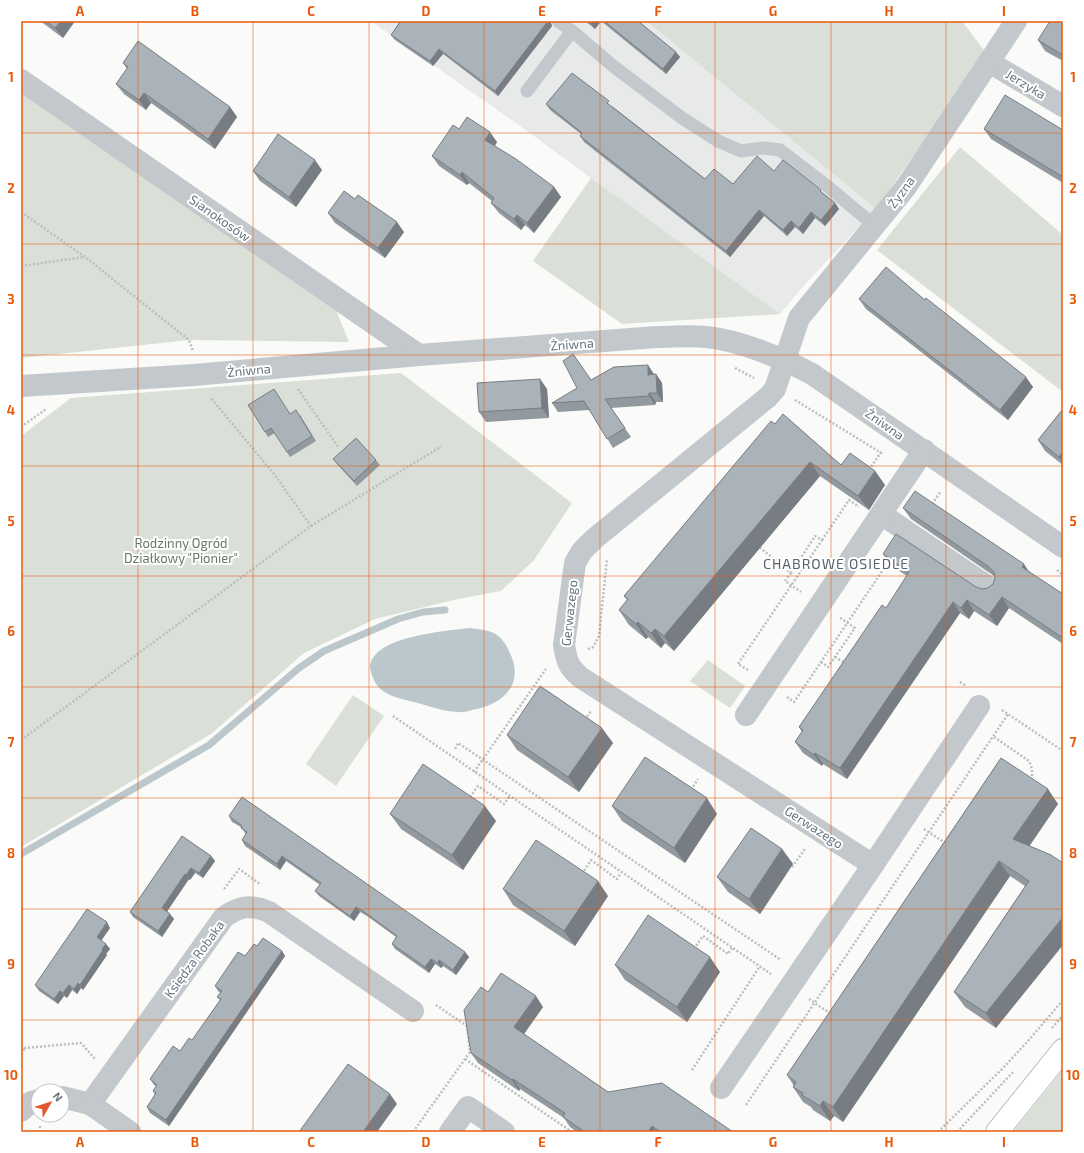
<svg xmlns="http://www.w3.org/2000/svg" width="1084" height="1153" font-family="'Exo 2',sans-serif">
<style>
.built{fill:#e8e9e9}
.green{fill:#dadfd7}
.water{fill:#bbc7cb}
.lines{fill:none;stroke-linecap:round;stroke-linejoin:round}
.stream{stroke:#bbc7cb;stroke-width:7}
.secondary-casing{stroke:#b3babf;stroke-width:24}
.path{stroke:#bbbfc2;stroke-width:2.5;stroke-dasharray:2 2;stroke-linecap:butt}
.lane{stroke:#c3c8cc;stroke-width:13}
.street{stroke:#c3c8cc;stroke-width:22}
.secondary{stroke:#fff;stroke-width:22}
.wall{fill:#929a9f}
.shaded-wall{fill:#777d82}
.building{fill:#aab3b9;stroke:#777d82}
.grid{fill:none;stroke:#e8590c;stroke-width:1;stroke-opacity:0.55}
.labels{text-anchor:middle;stroke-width:4;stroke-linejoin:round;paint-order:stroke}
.street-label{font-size:13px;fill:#657683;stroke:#fff}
.park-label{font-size:13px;fill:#687a64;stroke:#fff}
.neighbourhood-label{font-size:14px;letter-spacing:1px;fill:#57646e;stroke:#fff}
.neatline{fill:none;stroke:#e8590c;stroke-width:1.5}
.grid-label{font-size:13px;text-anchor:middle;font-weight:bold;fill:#e8590c}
</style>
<rect width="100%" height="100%" fill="#fafaf8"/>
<path class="built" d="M371,21h275l230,188 -69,73 -27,32 -125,-89 -128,-94z"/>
<g class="green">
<path d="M646,21h316l24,32 -110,156z"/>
<path d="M21,92l315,218 13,32 -160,-2 -168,18z"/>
<path d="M960,147l103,88v157l-186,-142z"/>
<path d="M591,178l189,136 -158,10 -89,-63z"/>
<path d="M401,373l171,130 -38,57 -33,31 -43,8 -83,20 -71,34 -93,81 -190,113v-411l50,-38z"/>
<path d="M708,660l37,26 -15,22 -40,-27z"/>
<path d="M353,695l31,21 -48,70 -30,-22z"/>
<path d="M1063,1070v62h-50z"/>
</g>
<path class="water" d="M470,628c7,1 17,2 24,5 7,4 12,11 15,18 17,33 -6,54 -37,59 -4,1 -9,3 -12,2 -14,0 -29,-5 -42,-9 -19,-5 -40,-7 -46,-28 -1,-3 -2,-6 -2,-9 4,-30 76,-35 100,-38z"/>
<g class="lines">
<path class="stream" d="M21,854l188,-109 90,-77 25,-17 74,-32 25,-7 22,-2"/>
<defs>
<path id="secondary" d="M997,1132l66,-82"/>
</defs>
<use href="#secondary" class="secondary-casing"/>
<g class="path">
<path d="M21,212l64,45 104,83 4,11"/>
<path d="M21,266l63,-9"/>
<path d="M735,368l19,10"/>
<path d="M298,389l41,59"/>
<path d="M795,400l88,54"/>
<path d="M21,427l25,-18"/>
<path d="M869,470l12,-18"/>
<path d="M932,504l9,-13"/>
<path d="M311,526l131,-80"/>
<path d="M822,540l27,-40 10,7"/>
<path d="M1057,570l6,5"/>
<path d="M791,573l-6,8 16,11"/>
<path d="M588,649l5,-2 6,-11 8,-77"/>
<path d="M835,657l10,6"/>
<path d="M821,662l7,5 27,-39 -16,-11"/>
<path d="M748,670l-10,-6 84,-124 -7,-4 -24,37 -33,-27"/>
<path d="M960,682l6,4"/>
<path d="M787,697l7,5 95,-141"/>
<path d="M1002,710l61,41"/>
<path d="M393,716l378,258"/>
<path d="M585,720l6,-9"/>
<path d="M994,737l35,24 3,8v12"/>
<path d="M21,740l290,-214 -37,-52 -64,-77"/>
<path d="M455,749l3,-6 323,217"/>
<path d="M474,772l72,-103"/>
<path d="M691,790l7,-11"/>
<path d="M470,797l8,-11 26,18 6,-8"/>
<path d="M924,829l23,15"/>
<path d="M792,867l13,-18"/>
<path d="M582,874l9,-14 26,19 4,-6"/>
<path d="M224,889l15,-20 21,15"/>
<path d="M694,949l9,-13 25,18 4,-6"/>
<path d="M809,999l22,15"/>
<path d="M1052,1028l11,-13"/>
<path d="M21,1045l4,3 56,-5 14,16"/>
<path d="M21,1054l4,-6"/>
<path d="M465,1059l107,73"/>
<path d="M692,1070l68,-104"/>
<path d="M746,1105l262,-391"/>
<path d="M40,1126v6"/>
<path d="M413,1132l57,-80 -3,-26 -31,-21"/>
<path d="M938,1132l64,-63 26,-28 35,-41"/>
<path d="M957,1132l57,-61"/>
</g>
<g class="lane">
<path d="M558,21l14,10"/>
<path d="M527,91l45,-60 41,35 69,52 36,23 23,10 23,-3 16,2 47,36 48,40"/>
</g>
<g class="street">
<path d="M989,62l74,44"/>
<path d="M21,80l398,275"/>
<path d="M21,386l173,-11 225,-20 238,-18c16,0 33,-2 49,0 33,3 76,21 106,37l251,173"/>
<path d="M881,514l109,74"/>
<path d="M746,715l178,-265"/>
<path d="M873,865l-293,-188c-13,-12 -13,-16 -16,-32l11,-82 7,-12 12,-12 174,-142 7,-8 24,-71 107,-131 110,-166"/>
<path d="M721,1088l152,-223 106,-159"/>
<path d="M62,1097l28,7 134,-187c16,-11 27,-13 45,-5l144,99"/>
<path d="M90,1104l40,28"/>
<path d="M21,1111l10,-9 7,-2"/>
<path d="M450,1132l18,-25 36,25"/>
</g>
<use href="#secondary" class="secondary"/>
</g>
<g class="wall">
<path d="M40,21h35l-12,17z"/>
<path d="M400,21h150l2,5 -54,70 -55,-42 -10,12 -38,-26 -4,-5z"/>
<path d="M585,21h53l42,36 -14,17 -65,-53 -6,8z"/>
<path d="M1063,21v40l-18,-10 -7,-11z"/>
<path d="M123,63l107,44 7,10 -22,32 -64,-46 -5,7 -22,-16 -8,-10 11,-15z"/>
<path d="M546,104l66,2 93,73 28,5 41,-13 50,23 11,9 4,6 -14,17 -10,-8 -12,16 -8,-7 -8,9 -23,-20 -34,41 -146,-115 -4,-6 1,-2 -31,-24z"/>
<path d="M459,129l38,13 -2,4 59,41 7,10 -27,36 -9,-8 -4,5 -22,-17 -8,-10 1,-2 -23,-18 -2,2 -28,-19 -7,-10z"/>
<path d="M984,129l79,1v53l-72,-44z"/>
<path d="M322,170l-26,37 -36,-26 -7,-10z"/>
<path d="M355,199l49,33 -19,26 -50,-35 -7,-10z"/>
<path d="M859,299l66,1 108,87 -25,33 -142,-111z"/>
<path d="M656,374l6,9 1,19h-7l-1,3 -44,3 20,29 -18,11 -23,-38 -32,2 -6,-9 39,-23z"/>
<path d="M540,379l7,10 2,29 -63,4 -7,-10z"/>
<path d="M1063,409v56l-18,-14 -7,-11z"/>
<path d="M290,414l10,1 16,26 -26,16 -15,-24 -7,4 -3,-5z"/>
<path d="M775,424l66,41 34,6 10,14 -16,25 -49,-34 -146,175 -9,-8 -4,5 -13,-11 -2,2 -17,-14 -10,-15 8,-10 -3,-4z"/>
<path d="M333,459l43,1 4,5 -23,21 -20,-22z"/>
<path d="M903,508l125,63 35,23v50l-54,-36 -12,18 -23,-15 -5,8 -9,-6 -113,166 -24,-15 -1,2 -19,-13 -8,-11 7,-10 -3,-5 87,-119 21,-32 -17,-11 -7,-11 99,35 6,-1 5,-4 2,-6 -1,-2 -83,-57z"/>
<path d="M507,735l106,8 -34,49 -62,-42z"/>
<path d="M1001,758l57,46 -29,42 22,9 -55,173 -31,-21 -11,-15 71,-106 -15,-10 -167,246 -9,-6 -4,5 -17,-11 -2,-3 -8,-5 -10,-15 1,-1 -7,-11z"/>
<path d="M612,806l105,8 -32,49 -63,-42z"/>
<path d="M390,814l106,7 -33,49 -62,-41z"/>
<path d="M229,816l236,136 4,5 -13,18 -13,-9 -2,2 -6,-4 -6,9 -34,-24 -3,-5 4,-7 -29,-21 -7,-4 -6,9 -35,-25 -4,-5 5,-6 -34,-24 -6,9 -35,-24 -3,-6 4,-6 -1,-1 -4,-6 -9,-5z"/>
<path d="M182,836l29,20 4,5 -12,17 -8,-5 -5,7 -1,-1 -22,32 7,8 -12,18 -29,-20 -3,-5z"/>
<path d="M782,849l11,15 -33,50 -32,-22 -11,-15z"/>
<path d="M503,889l105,7 -33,50 -62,-41z"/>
<path d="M110,928l-9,13 5,3 4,5 -4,5 1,1 -24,35 -2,-2 -4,6 -5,-4 -5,8 -3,-2 -6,8 -19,-13 -4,-6z"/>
<path d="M257,946l25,5 3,5 -116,170 -19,-13 -3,-6 8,-12 -2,-4 3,-5 -2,-1 -4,-6 42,-39 28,-40 -3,-3 3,-4 -2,-2 -3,-5 30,-30z"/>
<path d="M615,965l105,7 -33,50 -62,-42z"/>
<path d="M488,992l55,15 -19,27 84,58 125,40h-156l-7,-5 -6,-9 -44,-29 -1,2 -41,-28 -7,-10z"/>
</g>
<g class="shaded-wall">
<path d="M61,21h14l-12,17 -8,-10z"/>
<path d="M548,21h2l2,5 -54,70 -3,-5z"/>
<path d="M594,21h7l-6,8 -4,-5z"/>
<path d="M439,49l4,5 -10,12 -3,-5z"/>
<path d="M676,52l4,5 -14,17 -3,-5z"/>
<path d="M144,93l7,10 -5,7 -7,-10z"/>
<path d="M230,107l7,10 -22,32 -7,-10z"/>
<path d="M490,132l7,10 -5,8 -7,-10z"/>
<path d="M315,160l7,10 -26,37 -7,-10z"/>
<path d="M462,172l7,11 -2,2 -7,-10z"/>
<path d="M554,187l7,10 -27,36 -7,-10z"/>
<path d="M835,203l4,6 -14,17 -4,-6z"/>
<path d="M759,210l5,6 -34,41 -4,-6z"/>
<path d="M811,212l4,6 -12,16 -4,-6z"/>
<path d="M517,215l8,10 -4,5 -7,-11z"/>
<path d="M791,221l4,6 -8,9 -4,-6z"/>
<path d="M397,222l7,10 -19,26 -7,-10z"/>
<path d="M648,365l6,9 -6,1z"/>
<path d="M656,374l6,9 1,19 -6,-9z"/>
<path d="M1026,377l7,10 -25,33 -8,-10z"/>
<path d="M540,379l7,10 2,29 -7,-10z"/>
<path d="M649,393l7,9 -1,3 -6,-9z"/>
<path d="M1063,451v12l-4,-6z"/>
<path d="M810,462l10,14 -146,175 -10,-15z"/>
<path d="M875,471l10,14 -16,25 -11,-14z"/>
<path d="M1024,564l7,11 -9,-8z"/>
<path d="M1002,597l7,11 -12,18 -8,-11z"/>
<path d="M967,600l7,11 -5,8 -8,-11z"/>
<path d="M953,602l7,11 -113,166 -7,-11z"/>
<path d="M638,622l10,15 -2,2 -10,-15z"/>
<path d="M655,629l10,14 -4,5 -10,-15z"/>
<path d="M602,728l11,15 -34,49 -11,-15z"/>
<path d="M815,753l8,11 -1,2 -8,-11z"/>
<path d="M1048,789l10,15 -34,50 -11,-15z"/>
<path d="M707,798l10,16 -32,49 -11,-15z"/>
<path d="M485,806l11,15 -33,49 -11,-15z"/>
<path d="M782,849l11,15 -33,50 -11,-15z"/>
<path d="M211,856l4,5 -12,17 -4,-5z"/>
<path d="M282,856l4,5 -6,9 -3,-6z"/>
<path d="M999,861l11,15 -167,246 -10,-15z"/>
<path d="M191,868l4,5 -5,7 -4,-5z"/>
<path d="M185,874l4,5 -23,34 -4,-5z"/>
<path d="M598,881l10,15 -33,50 -11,-15z"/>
<path d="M356,907l4,5 -6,9 -4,-5z"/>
<path d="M170,914l4,5 -12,18 -4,-6z"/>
<path d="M1063,917v28l-67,83 -10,-15z"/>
<path d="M107,922l3,6 -10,14 -3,-5z"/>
<path d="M106,944l4,5 -4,5 1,1 -24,35 -3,-5z"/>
<path d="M282,951l3,5 -116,170 -3,-6z"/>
<path d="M465,952l4,5 -13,18 -3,-5z"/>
<path d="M710,957l10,15 -33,50 -10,-15z"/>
<path d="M431,959l4,5 -6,9 -4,-6z"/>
<path d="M439,960l4,6 -2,2 -3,-5z"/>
<path d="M78,983l3,5 -4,6 -3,-5z"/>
<path d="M69,985l3,5 -5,8 -4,-5z"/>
<path d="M60,991l4,5 -6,8 -4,-5z"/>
<path d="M536,996l7,11 -22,31 -7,-11z"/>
<path d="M513,1079l7,10 -1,2 -7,-11z"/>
<path d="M390,1094l7,10 -20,28h-14z"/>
<path d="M823,1101l11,15 -4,5 -10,-15z"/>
<path d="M652,1126l4,6h-8z"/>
</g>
<g class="building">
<path d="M46,21h15l-6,7z"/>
<path d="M401,21h147l-53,70 -56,-42 -9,12 -39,-26z"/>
<path d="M588,21h6l-3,3z"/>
<path d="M604,21h34l38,31 -13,17z"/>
<path d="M1050,21h13v34l-25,-15z"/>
<path d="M138,41l92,66 -22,32 -64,-46 -5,7 -23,-16 12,-17 -5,-4z"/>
<path d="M572,73l37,28 -2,2 98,76 9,-10 19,15 24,-28 17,15 9,-11 38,30 -1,1 15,12 -14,17 -10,-8 -12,16 -8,-7 -8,9 -24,-20 -33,41 -146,-115 2,-3 -36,-29z"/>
<path d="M1005,95l58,35v47l-79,-48z"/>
<path d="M467,117l23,15 -5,8 31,19 38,28 -27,36 -10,-8 -3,4 -23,-16 3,-5 -32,-26 -2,3 -28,-19 21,-31 6,4z"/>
<path d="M278,134l37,26 -26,37 -36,-26z"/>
<path d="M344,191l11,8 3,-4 39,27 -19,26 -50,-35z"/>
<path d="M886,267l39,33 1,-2 100,79 -26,33 -141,-111z"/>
<path d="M573,354l18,26 23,-13 34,-2v10l8,-1 1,19h-8v3l-44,3 20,29 -18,11 -23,-38 -32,2 25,-15 -14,-27z"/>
<path d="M540,379l2,29 -63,4 -2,-29z"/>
<path d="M274,389l16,25 6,-4 16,26 -25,16 -16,-24 -6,4 -17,-27z"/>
<path d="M1063,409v42l-4,6 -21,-17z"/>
<path d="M783,414l58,51 9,-12 25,18 -17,25 -48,-34 -146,174 -9,-7 -4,4 -13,-11 -2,2 -17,-14 9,-11 -4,-3 147,-175 4,3z"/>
<path d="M356,438l20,22 -22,21 -21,-22z"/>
<path d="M915,491l109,73 -2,3 41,27v44l-61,-41 -13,18 -22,-15 -6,8 -8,-6 -113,166 -25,-15 -1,2 -19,-13 8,-12 -4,-3 83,-122 4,3 23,-36 -26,-18 13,-20 80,53 6,2 6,-1 5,-4 2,-6 -1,-6 -5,-5 -86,-59z"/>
<path d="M540,686l62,42 -34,49 -61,-42z"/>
<path d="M645,757l62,41 -33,50 -62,-42z"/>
<path d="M1001,758l47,31 -35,50 38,16 12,8v54l-77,96 -32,-21 75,-111 -30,-20 -166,246 -10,-6 -3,5 -18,-11 1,-2 -10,-6 3,-5 -9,-7z"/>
<path d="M423,764l62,42 -33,49 -62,-41z"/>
<path d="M242,797l223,155 -12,18 -14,-10 -1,3 -7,-4 -6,8 -33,-23 5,-8 -34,-25 -7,-4 -6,9 -35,-25 6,-8 -39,-27 -5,8 -35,-24 5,-8 -6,-4 1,-2 -13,-10z"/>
<path d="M751,828l31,21 -33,50 -32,-22z"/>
<path d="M182,836l29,20 -12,17 -8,-5 -5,7 -1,-1 -23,34 8,6 -12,17 -28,-19z"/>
<path d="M536,840l62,41 -34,50 -61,-42z"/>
<path d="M87,909l20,13 -10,15 9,7 -4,5 1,1 -23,35 -2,-2 -4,6 -5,-4 -6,8 -3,-2 -6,8 -19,-14z"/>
<path d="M648,915l62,42 -33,50 -62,-42z"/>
<path d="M263,938l19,13 -116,169 -19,-13 9,-14 -3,-2 4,-6 -7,-6 23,-33 7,5 9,-13 3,2 29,-41 -4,-2 5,-6 -7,-5 23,-34 7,4 9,-12 3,2z"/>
<path d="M501,973l35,23 -22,31 94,65 54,-9 71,49h-72l-9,-6 -4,6h-63l-22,-15 2,-4 -52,-34 -1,1 -41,-27 -7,-43 17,-23 7,5z"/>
<path d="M348,1064l42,30 -27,38h-64z"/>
</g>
<path class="grid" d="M138,21v1111M253,21v1111M369,21v1111M484,21v1111M600,21v1111M715,21v1111M831,21v1111M946,21v1111M21,133h1042M21,244h1042M21,355h1042M21,466h1042M21,576h1042M21,687h1042M21,798h1042M21,909h1042M21,1020h1042"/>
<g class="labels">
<g class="street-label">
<text transform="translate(1026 84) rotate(31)" y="5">Jerzyka</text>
<text transform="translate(901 192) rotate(-54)" y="5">Żyzna</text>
<text transform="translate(220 218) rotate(35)" y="5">Sianokosów</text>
<text transform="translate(572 344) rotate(-4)" y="5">Żniwna</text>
<text transform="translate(249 370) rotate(-5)" y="5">Żniwna</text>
<text transform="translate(885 424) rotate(35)" y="5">Żniwna</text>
<text transform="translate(569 613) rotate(-84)" y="5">Gerwazego</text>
<text transform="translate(814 827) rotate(33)" y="5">Gerwazego</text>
<text transform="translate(194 959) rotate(-54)" y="5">Księdza Robaka</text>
</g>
<g class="park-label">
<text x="181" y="548">Rodzinny Ogród<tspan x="181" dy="15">Działkowy "Pionier"</tspan></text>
</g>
<g class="neighbourhood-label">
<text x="836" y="569">CHABROWE OSIEDLE</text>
</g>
</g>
<rect width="1084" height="1153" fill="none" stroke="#ffffff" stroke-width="44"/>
<g transform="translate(50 1103) rotate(51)"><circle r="19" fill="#ffffff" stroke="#c1c8cd"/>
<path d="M0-3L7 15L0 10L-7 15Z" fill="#e4572e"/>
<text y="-6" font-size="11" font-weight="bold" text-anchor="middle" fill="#657683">N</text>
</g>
<rect x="22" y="22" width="1040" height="1109" class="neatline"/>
<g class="grid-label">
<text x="80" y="16">A</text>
<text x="195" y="16">B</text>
<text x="311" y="16">C</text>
<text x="426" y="16">D</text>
<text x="542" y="16">E</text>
<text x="658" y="16">F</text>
<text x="773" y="16">G</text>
<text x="889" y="16">H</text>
<text x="1004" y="16">I</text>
<text x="11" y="82">1</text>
<text x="1073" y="82">1</text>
<text x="11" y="193">2</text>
<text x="1073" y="193">2</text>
<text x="11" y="304">3</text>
<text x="1073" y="304">3</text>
<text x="11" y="415">4</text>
<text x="1073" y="415">4</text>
<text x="11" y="526">5</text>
<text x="1073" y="526">5</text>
<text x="11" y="636">6</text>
<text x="1073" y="636">6</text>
<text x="11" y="747">7</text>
<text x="1073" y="747">7</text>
<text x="11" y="858">8</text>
<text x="1073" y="858">8</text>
<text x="11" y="969">9</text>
<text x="1073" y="969">9</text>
<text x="11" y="1080">10</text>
<text x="1073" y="1080">10</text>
<text x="80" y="1147">A</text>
<text x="195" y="1147">B</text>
<text x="311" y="1147">C</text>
<text x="426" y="1147">D</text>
<text x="542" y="1147">E</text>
<text x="658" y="1147">F</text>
<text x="773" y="1147">G</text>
<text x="889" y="1147">H</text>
<text x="1004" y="1147">I</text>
</g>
</svg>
